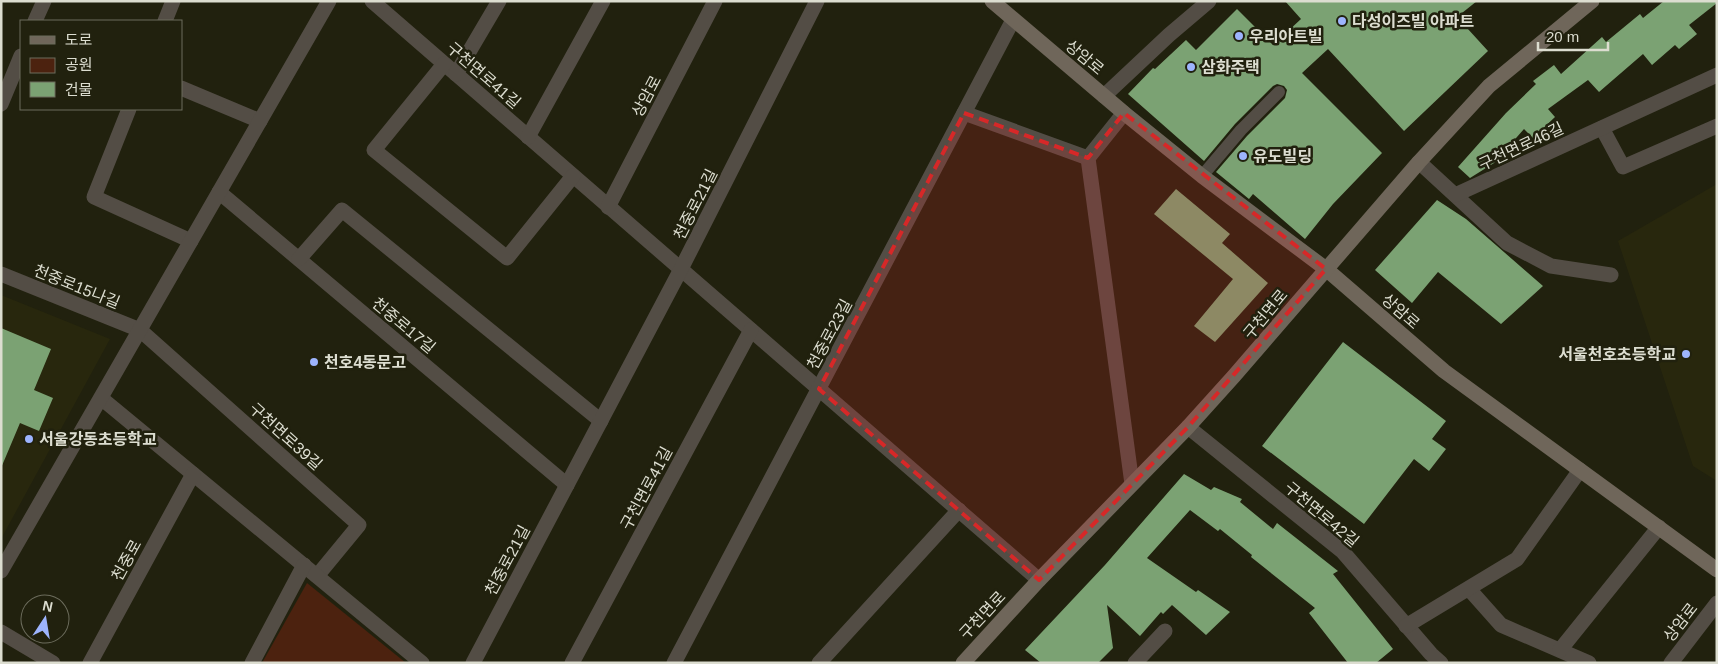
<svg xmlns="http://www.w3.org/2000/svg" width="1718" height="664" font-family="Helvetica,'Noto Sans KR',sans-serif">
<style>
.built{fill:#28270d}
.green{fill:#4c220f}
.building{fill:#7ba273}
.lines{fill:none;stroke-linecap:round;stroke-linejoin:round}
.lane{stroke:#534d45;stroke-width:12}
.street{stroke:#534d45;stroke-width:15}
.secondary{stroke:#6f665a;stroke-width:15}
.marked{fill:#d62828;fill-opacity:0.2;stroke:#d62828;stroke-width:4;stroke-dasharray:10 6;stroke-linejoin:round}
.poi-dot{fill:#9db4fd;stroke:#21210e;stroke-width:2}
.labels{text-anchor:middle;stroke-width:5;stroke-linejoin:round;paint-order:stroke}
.poi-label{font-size:16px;font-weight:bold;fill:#dcddd0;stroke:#21210e;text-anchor:start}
.street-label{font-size:16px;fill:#dcddd0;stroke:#21210e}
</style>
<rect width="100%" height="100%" fill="#21210e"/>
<g class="built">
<path d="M1717,184v297l-24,-15 -75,-225z"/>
<path d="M1,295l109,44 -109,200z"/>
</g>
<path class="green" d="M307,583l99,80h-144z"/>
<g class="building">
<path d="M1285,1h192l-20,16 31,34 -84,80 -76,-82 -26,24 80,80 -49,51 -28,35 -52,-45 -4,5 -33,-27 31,-36 38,-38 2,-8 -3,-4 -7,-2 -4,2 -38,38 -31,37 -76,-67 25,-26 2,1 31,-29 10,10 41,-41 36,36 28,-26z"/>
<path d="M1664,1h53v2l-28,22 8,9 -18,15 -4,-4 -23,20 -9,-11 -44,38 -11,-12 -40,29 7,8 -22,21 -9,-9 -30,34 -24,15 -12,-11 48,-54 30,-29 -3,-3 21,-16 7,9 41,-37 4,5 34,-28 3,4z"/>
<path d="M1176,189l54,45 -8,9 46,40 -53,59 -21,-16 39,-47 -79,-65z"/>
<path d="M1437,200l29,19 77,67 -42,38 -63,-52 -26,31 -37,-33z"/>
<path d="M1,328l50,21 -17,41 19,8 -14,33 -19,-8 -19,45z"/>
<path d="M1343,342l103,79 -14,18 14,10 -17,22 -15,-12 -50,65 -102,-78z"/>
<path d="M1184,474l27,16 3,-3 28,12 -2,3 33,27 4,-6 61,48 -5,3 60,75 -17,14h-28l-39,-50 6,-5 -64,-51 1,-2 -32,-26 -2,2 -28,-21 -43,48 49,34 2,-2 32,22 -24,23 -34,-30 -9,9 -2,-2 -21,24 -33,-31 6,43 -15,15h-57l-16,-13 80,-85z"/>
</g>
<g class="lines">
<path class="lane" d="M1202,176l39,-46 38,-38"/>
<g class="street">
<path d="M372,1l667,579"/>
<path d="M35,21l9,-20"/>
<path d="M165,21l8,-20"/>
<path d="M444,64l-70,86 133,108 66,-82"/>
<path d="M456,74l43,-73"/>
<path d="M181,88l79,33"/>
<path d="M1104,96l65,-61 40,-34"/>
<path d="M1,104l20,-48"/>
<path d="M129,109l-35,88 97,44"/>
<path d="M964,113l124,45"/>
<path d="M1124,113l-36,45 44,326"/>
<path d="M1602,128l21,39 94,-41"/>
<path d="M528,137l75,-136"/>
<path d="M1419,162l88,81 44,23 60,9"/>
<path d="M219,192l348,293"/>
<path d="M1455,195l262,-120"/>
<path d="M608,207l107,-206"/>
<path d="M299,259l43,-49 259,211"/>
<path d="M1,274l139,56 219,195 -42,51"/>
<path d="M101,398l321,265"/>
<path d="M1188,427l155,125 88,102 10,9"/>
<path d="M1,571l328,-570"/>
<path d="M1469,589l32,36 88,38"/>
<path d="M1406,626l111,-67 63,-89"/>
<path d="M1,632l52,31"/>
<path d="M1560,650l99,-123"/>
<path d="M90,663l103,-189"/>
<path d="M252,663l52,-98"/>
<path d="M473,663l208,-394 136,-268"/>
<path d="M572,663l179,-333"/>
<path d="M674,663l339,-643"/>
<path d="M819,663l140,-153"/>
<path d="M1135,663l30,-32"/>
<path d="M1671,663l46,-60"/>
</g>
<g class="secondary">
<path d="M992,1l132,112 78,63 124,93 118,102 273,199"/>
<path d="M963,663l76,-83 149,-153 46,-51 185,-214 70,-76 103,-85"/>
</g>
</g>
<path class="marked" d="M964,113l124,45 36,-45 202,156 -138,158 -149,153 -220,-191z"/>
<g class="poi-dot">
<circle cx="1342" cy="21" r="5"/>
<circle cx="1239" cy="36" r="5"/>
<circle cx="1191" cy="67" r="5"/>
<circle cx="1243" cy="156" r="5"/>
<circle cx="1686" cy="354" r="5"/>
<circle cx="314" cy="362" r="5"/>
<circle cx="29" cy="439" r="5"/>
</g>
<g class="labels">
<g class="poi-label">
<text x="1352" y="27">다성이즈빌 아파트</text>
<text x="1249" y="42">우리아트빌</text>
<text x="1201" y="73">삼화주택</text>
<text x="1253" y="162">유도빌딩</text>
<text x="1676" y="360" text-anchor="end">서울천호초등학교</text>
<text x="324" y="368">천호4동문고</text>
<text x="39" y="445">서울강동초등학교</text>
</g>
<g class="street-label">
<text transform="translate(1085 57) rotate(40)" y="6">상암로</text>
<text transform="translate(484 75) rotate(41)" y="6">구천면로41길</text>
<text transform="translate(646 96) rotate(-62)" y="6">상암로</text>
<text transform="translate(1521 146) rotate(-25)" y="6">구천면로46길</text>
<text transform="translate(695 204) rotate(-63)" y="6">천중로21길</text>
<text transform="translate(77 286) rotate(22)" y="6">천중로15나길</text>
<text transform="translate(1401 311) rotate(41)" y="6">상암로</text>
<text transform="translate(1265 314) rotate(-50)" y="6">구천면로</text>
<text transform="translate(404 325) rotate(40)" y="6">천중로17길</text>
<text transform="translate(829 334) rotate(-62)" y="6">천중로23길</text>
<text transform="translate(286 436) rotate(42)" y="6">구천면로39길</text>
<text transform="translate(646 488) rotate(-62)" y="6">구천면로41길</text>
<text transform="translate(1322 514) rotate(40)" y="6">구천면로42길</text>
<text transform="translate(126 560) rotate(-61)" y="6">천중로</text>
<text transform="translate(507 560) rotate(-62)" y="6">천중로21길</text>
<text transform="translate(982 615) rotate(-47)" y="6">구천면로</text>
<text transform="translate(1680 622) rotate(-52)" y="6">상암로</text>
</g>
</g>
<rect width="1718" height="664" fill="none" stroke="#dcddd0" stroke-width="5"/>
<rect x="20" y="20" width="162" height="90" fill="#21210e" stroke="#6c6c5c"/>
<rect x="30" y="36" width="25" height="8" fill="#6f665a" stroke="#6c6c5c"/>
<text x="65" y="45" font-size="15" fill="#dcddd0">도로</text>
<rect x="30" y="58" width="25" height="15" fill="#4c220f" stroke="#6c6c5c"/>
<text x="65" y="70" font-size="15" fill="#dcddd0">공원</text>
<rect x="30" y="82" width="25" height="15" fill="#7ba273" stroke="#6c6c5c"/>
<text x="65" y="95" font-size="15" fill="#dcddd0">건물</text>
<g transform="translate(45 619) rotate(12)"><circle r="24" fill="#21210e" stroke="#6c6c5c"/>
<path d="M0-4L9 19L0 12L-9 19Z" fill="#9db4fd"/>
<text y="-8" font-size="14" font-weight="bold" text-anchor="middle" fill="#dcddd0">N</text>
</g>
<path d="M1538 42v8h70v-8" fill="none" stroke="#dcddd0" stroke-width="2.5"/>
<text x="1546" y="42" font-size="15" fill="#dcddd0" stroke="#21210e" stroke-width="4" paint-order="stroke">20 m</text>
</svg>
